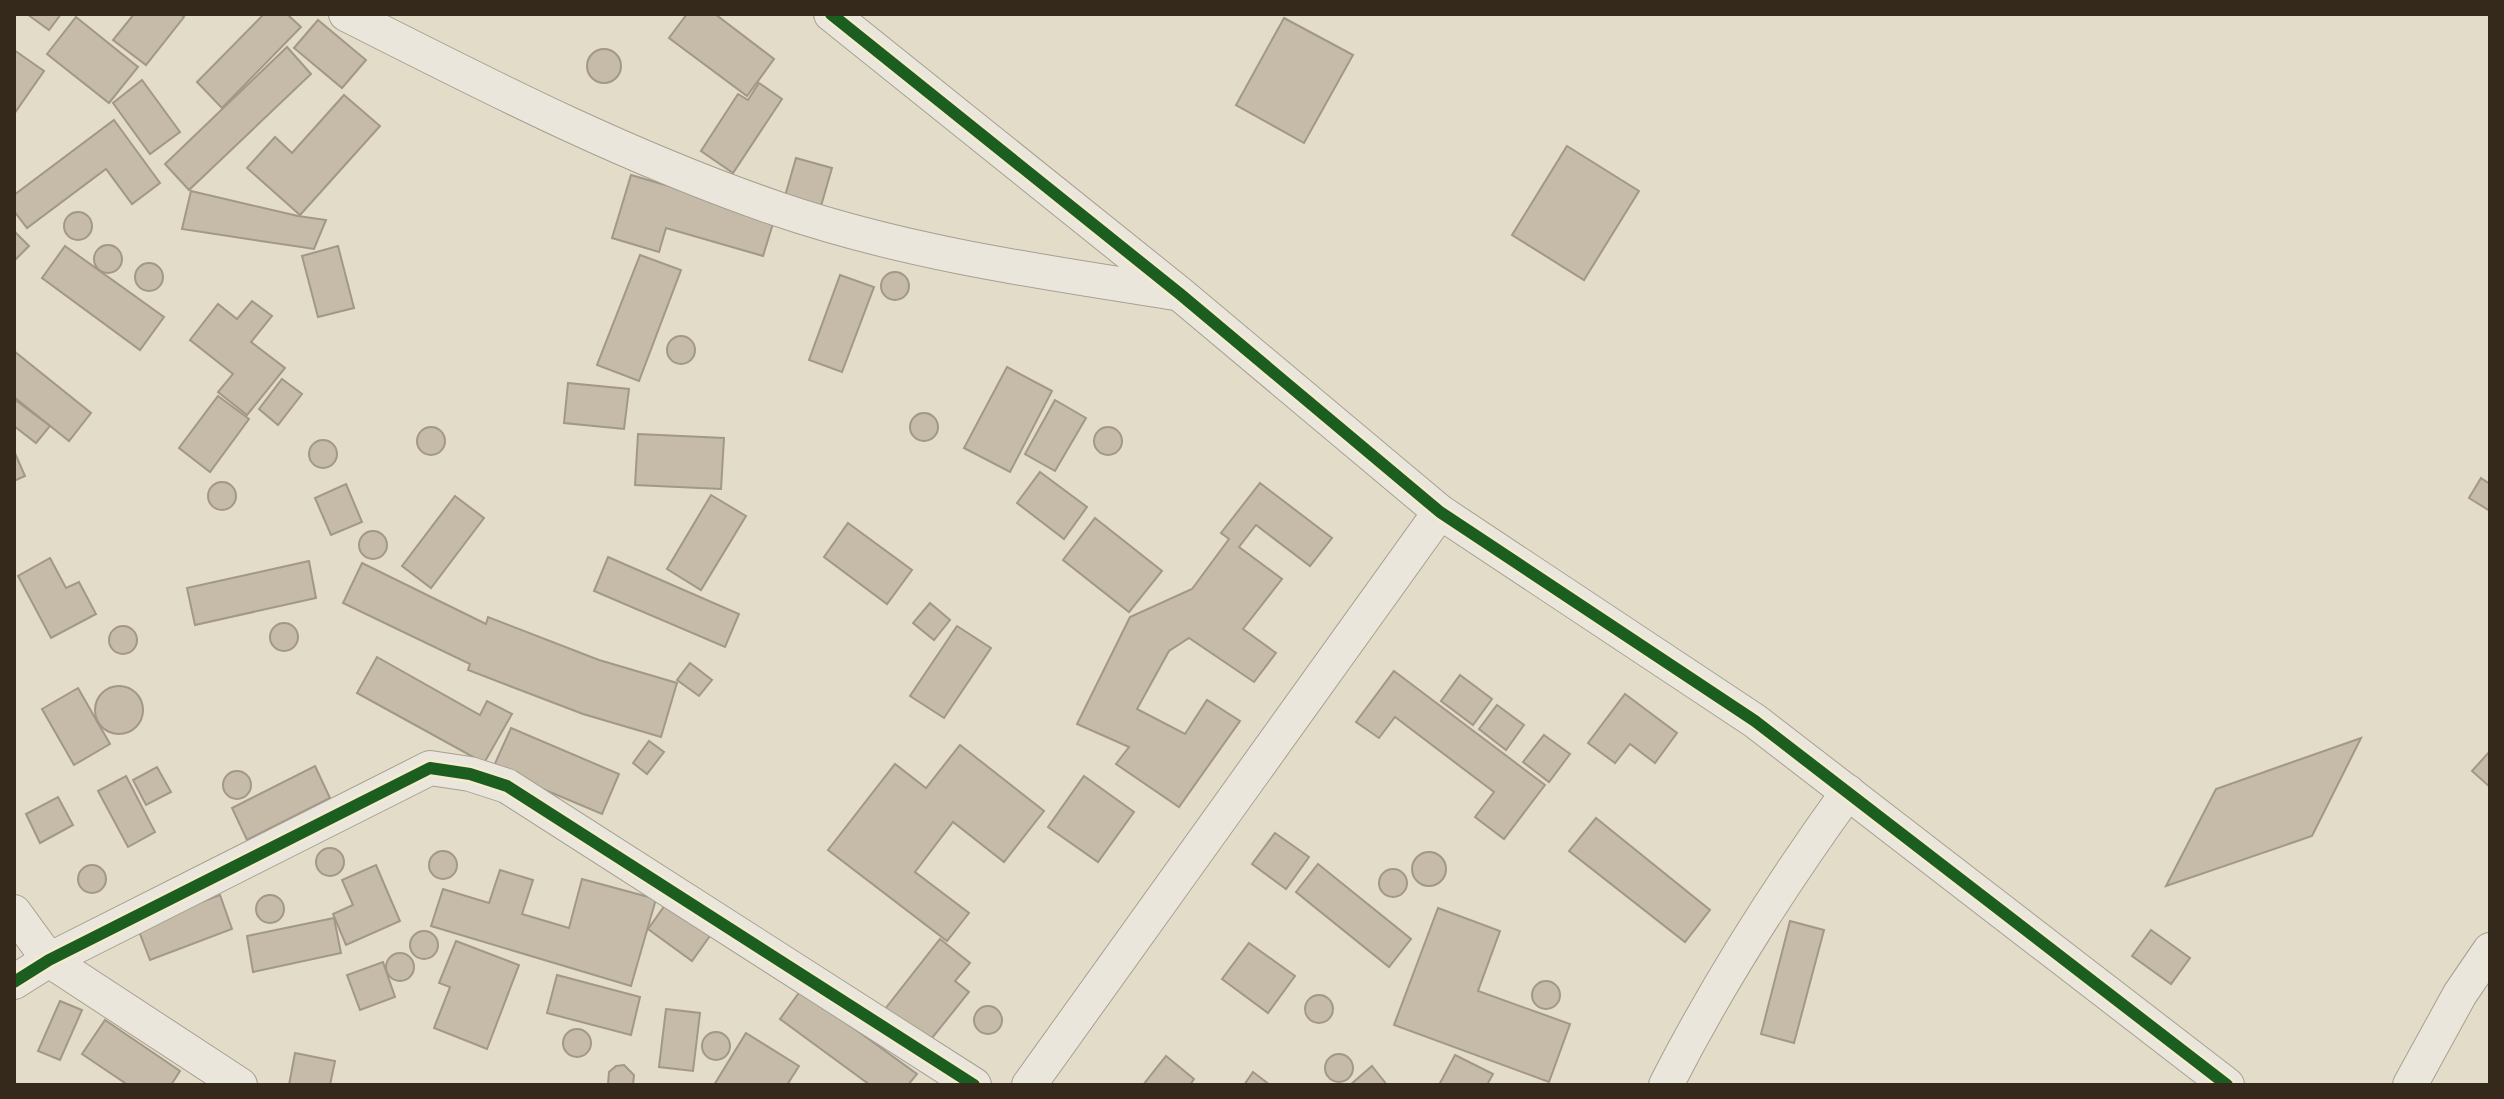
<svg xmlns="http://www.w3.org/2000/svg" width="2504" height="1099" font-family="'Playfair Display',serif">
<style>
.building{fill:#c6baa9;stroke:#a29788;stroke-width:2}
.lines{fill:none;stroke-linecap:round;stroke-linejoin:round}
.street-casing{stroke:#a7a092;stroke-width:36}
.street{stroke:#eae6db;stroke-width:34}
.cycleway-casing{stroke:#f5ebce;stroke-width:17}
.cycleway{stroke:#1b5e20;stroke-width:12}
</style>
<rect width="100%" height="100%" fill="#e2dcc8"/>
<g class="building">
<path d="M27,14h34l-12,16z"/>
<path d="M134,14h46l4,3 -38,48 -33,-25z"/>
<path d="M264,14h23l14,13 -79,81 -25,-26z"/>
<path d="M687,14h28l59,45 -27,37 -78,-58z"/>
<path d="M76,17l62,50 -29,36 -62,-49z"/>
<path d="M1284,18l69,37 -49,88 -68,-38z"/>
<path d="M318,20l48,40 -24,28 -48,-40z"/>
<path d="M287,47l24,27 -122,116 -24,-26z"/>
<circle cx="604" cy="66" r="17"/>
<path d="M14,50l30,21 -30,43z"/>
<path d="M142,80l38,52 -30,22 -37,-51z"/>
<path d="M759,83l23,16 -49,74 -32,-22 37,-57 10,6z"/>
<path d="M344,95l36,31 -80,89 -53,-47 28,-31 17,16z"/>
<path d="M114,120l46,63 -28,21 -26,-35 -79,59 -13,-17v-16z"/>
<path d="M1567,146l72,45 -55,89 -72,-45z"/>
<path d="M796,158l36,10 -11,38 -36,-10z"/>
<path d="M631,175l144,42 -12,39 -97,-28 -7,24 -47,-14z"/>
<path d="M191,191l107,25 28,4 -12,29 -132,-20z"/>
<circle cx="78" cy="226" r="14"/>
<path d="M14,231l15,15 -15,15z"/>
<circle cx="108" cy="259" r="14"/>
<path d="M65,246l99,71 -24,33 -98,-72z"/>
<path d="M338,246l16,62 -36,9 -16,-61z"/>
<path d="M640,255l41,15 -42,111 -42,-16z"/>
<circle cx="149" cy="277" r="14"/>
<circle cx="895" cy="286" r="14"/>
<path d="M840,275l34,12 -32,85 -33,-12z"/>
<path d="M252,301l20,15 -21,26 34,26 -38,47 -29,-23 15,-18 -43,-34 28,-36 19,15z"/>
<circle cx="681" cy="350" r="14"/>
<path d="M14,351l77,62 -22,28 -55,-44z"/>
<path d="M1007,367l45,24 -42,81 -46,-24z"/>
<path d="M282,379l20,15 -24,31 -19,-16z"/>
<path d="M568,383l61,6 -5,40 -60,-6z"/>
<path d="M218,396l31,23 -39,53 -31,-24z"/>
<path d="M14,399l36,27 -14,17 -22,-17z"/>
<path d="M1055,400l31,18 -31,53 -30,-17z"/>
<circle cx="924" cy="427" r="14"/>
<circle cx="431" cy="441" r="14"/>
<circle cx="1108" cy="441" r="14"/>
<path d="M638,434l86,4 -3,51 -86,-4z"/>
<circle cx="323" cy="454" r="14"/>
<path d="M14,451l11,25 -11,5z"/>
<path d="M1040,472l47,35 -23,32 -47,-36z"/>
<path d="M2481,478l9,6v27l-21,-13z"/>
<circle cx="222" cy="496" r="14"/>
<path d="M1260,483l72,55 -22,28 -54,-41 -17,22 43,32 -39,50 33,24 -22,29 -65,-44 -20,13 -32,58 48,25 22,-34 33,21 -61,86 -63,-43 13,-17 -52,-23 53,-107 62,-28 37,-50 -8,-6z"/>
<path d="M346,484l16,38 -31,13 -16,-37z"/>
<path d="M711,495l35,21 -45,74 -34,-21z"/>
<path d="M455,496l29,22 -53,70 -29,-22z"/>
<path d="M1095,518l67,53 -33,41 -66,-52z"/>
<path d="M848,523l64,47 -25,34 -63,-47z"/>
<circle cx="373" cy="545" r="14"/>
<path d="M608,557l131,57 -14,33 -131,-56z"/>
<path d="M50,558l16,30 13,-6 17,32 -45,24 -33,-62z"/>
<path d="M309,561l7,37 -121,27 -8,-37z"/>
<path d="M362,563l124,61 2,-7 111,43 78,23 -16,54 -78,-23 -115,-44 2,-6 -127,-61z"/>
<path d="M930,603l20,17 -16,20 -21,-17z"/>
<circle cx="284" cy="637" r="14"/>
<path d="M957,626l34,22 -47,70 -34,-22z"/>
<circle cx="123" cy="640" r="14"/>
<path d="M377,657l103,58 7,-14 25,13 -28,49 -127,-70z"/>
<path d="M690,663l22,17 -13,16 -22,-16z"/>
<path d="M1394,671l151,114 -41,54 -29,-22 19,-25 -99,-75 -16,21 -23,-16z"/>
<path d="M1460,675l32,24 -19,26 -32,-24z"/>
<circle cx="119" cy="710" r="24"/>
<path d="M78,688l32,56 -36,21 -32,-56z"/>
<path d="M1625,694l52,39 -22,30 -25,-19 -15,19 -27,-20z"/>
<path d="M1497,705l27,20 -18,25 -27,-21z"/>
<path d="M511,728l108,46 -17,40 -109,-46z"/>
<path d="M1544,735l26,19 -21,28 -26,-20z"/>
<path d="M2361,738l-49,98 -146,50 50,-97z"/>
<path d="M649,741l15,11 -17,22 -14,-11z"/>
<path d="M960,745l84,66 -40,51 -51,-40 -38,50 54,41 -22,28 -119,-91 67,-86 31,24z"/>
<path d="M2490,751v36l-18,-16z"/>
<path d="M315,766l15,32 -83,42 -15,-32z"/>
<path d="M157,767l14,25 -25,13 -13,-25z"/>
<circle cx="237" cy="785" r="14"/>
<path d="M126,776l29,56 -27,15 -30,-56z"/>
<path d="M1084,776l50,36 -36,50 -50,-35z"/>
<path d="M58,797l15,28 -33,18 -14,-29z"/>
<path d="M1596,818l114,92 -25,32 -116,-91z"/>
<path d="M1275,833l34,24 -23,32 -34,-25z"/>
<circle cx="330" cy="862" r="14"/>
<circle cx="443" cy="865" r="14"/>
<circle cx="1429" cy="869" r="17"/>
<path d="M1318,864l93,75 -22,28 -93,-75z"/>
<path d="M376,865l24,56 -54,24 -13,-31 20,-9 -11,-25z"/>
<circle cx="92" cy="879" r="14"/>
<circle cx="1393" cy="883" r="14"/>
<path d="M500,870l33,10 -11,34 47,14 13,-49 74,20 -25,87 -200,-60 12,-37 46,14z"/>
<path d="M220,895l12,34 -82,31 -13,-34z"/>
<circle cx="270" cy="909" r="14"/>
<path d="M668,901l44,32 -20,28 -44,-32z"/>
<path d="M1438,908l62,23 -22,60 92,33 -21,58 -155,-57z"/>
<path d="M334,918l7,35 -88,19 -6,-36z"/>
<path d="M1790,921l34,9 -30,113 -33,-9z"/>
<path d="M2151,930l39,28 -19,26 -39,-28z"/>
<circle cx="424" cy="945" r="14"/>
<path d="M940,939l30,24 -15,18 14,11 -41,51 -43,-34z"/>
<path d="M456,941l63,24 -32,84 -53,-21 16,-41 -11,-4z"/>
<path d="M1249,943l46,33 -27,37 -46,-34z"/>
<circle cx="400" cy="967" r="14"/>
<path d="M383,962l12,35 -35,13 -13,-35z"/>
<path d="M557,975l83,22 -9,38 -84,-22z"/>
<circle cx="1546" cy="995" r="14"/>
<path d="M801,990l116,84 -9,11h-38l-90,-66z"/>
<circle cx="1319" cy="1009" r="14"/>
<path d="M60,1001l22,9 -22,50 -22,-9z"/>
<circle cx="988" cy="1020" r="14"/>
<path d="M666,1009l34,4 -7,58 -34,-4z"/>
<path d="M105,1020l75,51 -9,14h-43l-46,-31z"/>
<circle cx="577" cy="1043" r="14"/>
<circle cx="716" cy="1046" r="14"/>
<path d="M746,1033l53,33 -12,19h-73z"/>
<path d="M295,1053l40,8 -5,24h-41z"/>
<circle cx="1339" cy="1068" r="14"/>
<path d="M1455,1055l38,19 -6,11h-48z"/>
<path d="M1166,1056l28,23 -4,6h-47z"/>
<path d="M624,1065l10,10 -1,10h-25l1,-13 7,-6z"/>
<path d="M1372,1066l15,19h-37z"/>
<path d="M1253,1072l17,13h-26z"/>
</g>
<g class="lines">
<defs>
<g id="street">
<path d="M346,14c140,71 282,144 432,195 129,44 264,63 398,84"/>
<path d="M831,14l349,280 260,218 315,209 472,364"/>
<path d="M14,912l35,48 191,125"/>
<path d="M14,982l35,-22 381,-192 40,6 37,12 467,299"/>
<path d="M1029,1085l411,-573"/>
<path d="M1666,1085c53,-104 114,-199 182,-293"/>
<path d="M2410,1085l50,-91 30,-44"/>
</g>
</defs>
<use href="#street" class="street-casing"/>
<use href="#street" class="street"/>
<defs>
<g id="cycleway">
<path d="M831,14l349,280 260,218 315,209 472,364"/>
<path d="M14,982l35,-22 381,-192 40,6 37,12 467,299"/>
</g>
</defs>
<use href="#cycleway" class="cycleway-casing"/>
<use href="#cycleway" class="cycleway"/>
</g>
<rect width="2504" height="1099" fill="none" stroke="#35291c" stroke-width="32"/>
</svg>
